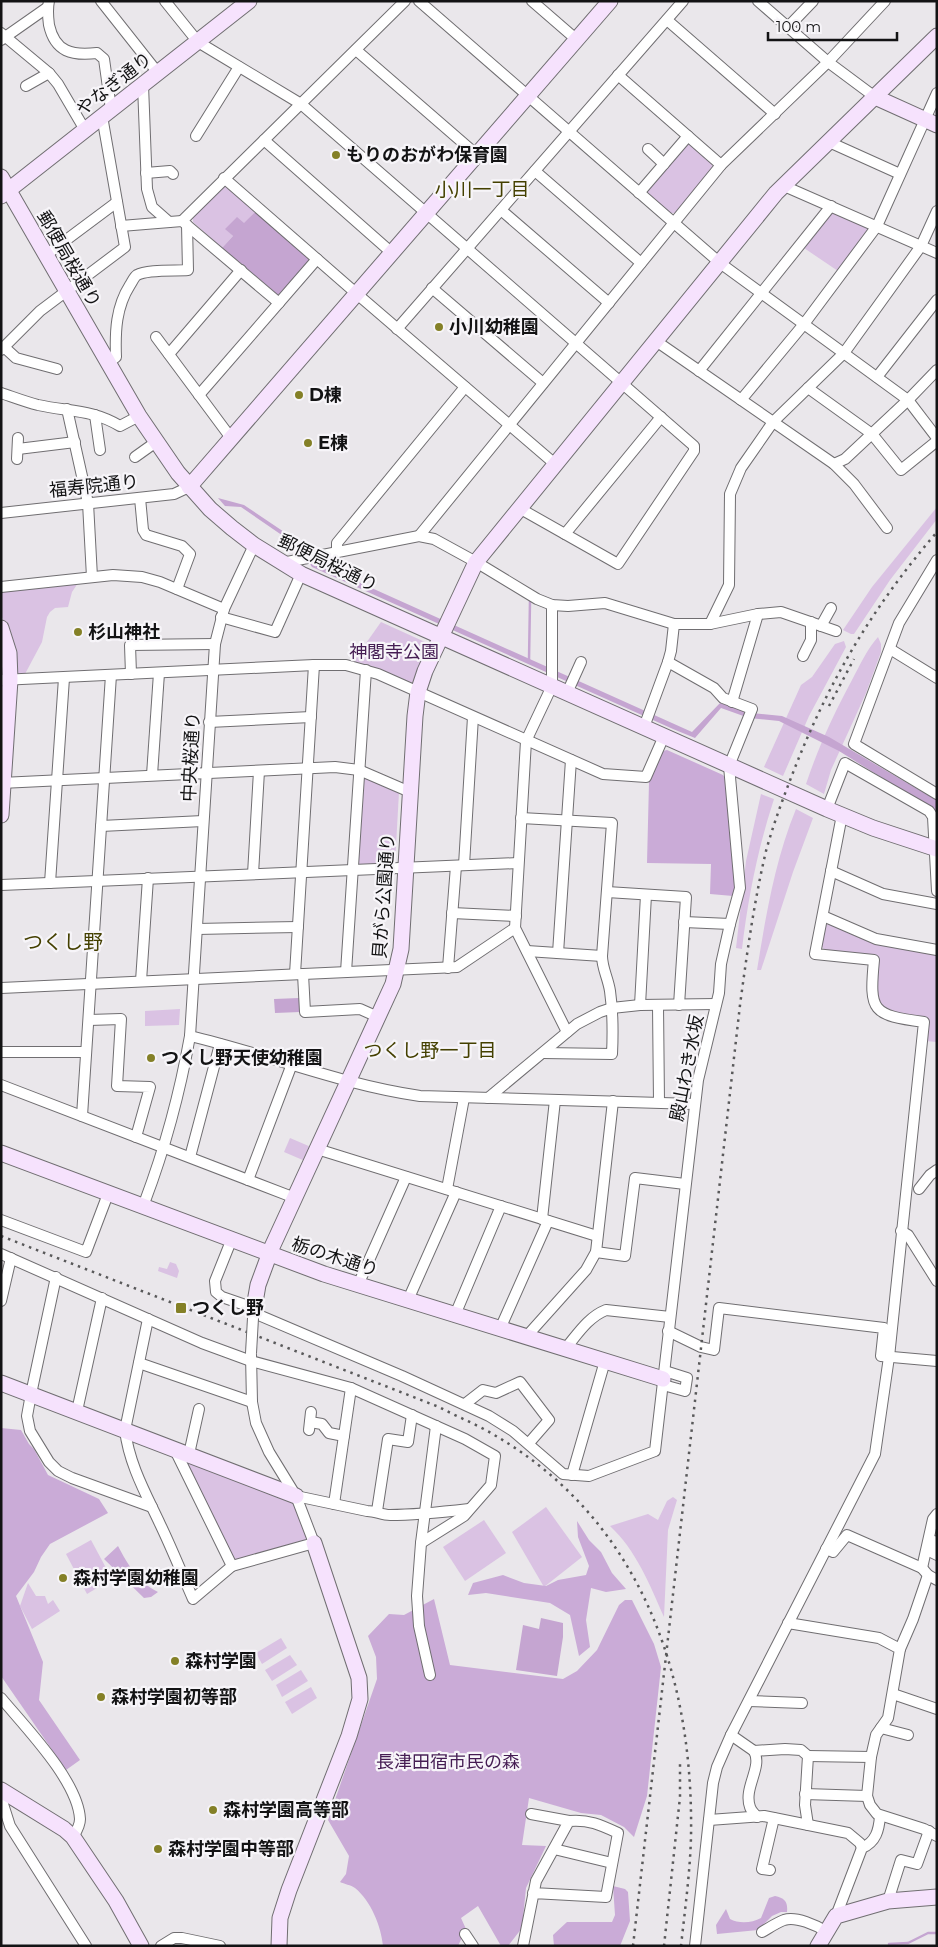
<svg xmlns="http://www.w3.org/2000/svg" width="938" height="1947" font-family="Montserrat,'Noto Sans JP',sans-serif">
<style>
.green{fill:#dac2e3}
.forest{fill:#caabd7}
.water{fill:#c5a5d1}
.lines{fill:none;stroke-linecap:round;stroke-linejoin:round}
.stream{stroke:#c5a5d1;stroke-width:2.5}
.street-casing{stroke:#706e71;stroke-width:12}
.secondary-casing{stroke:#706e71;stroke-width:17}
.street{stroke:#fff;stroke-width:10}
.secondary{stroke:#f6e2fd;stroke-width:15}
.rail{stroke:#59595a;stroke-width:2.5;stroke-dasharray:2.5 5;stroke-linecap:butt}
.street-bridge-casing{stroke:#706e71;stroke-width:12;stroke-linecap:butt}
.street-bridge{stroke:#fff;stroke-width:10}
.poi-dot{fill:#848027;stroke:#f7f5f9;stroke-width:2}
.labels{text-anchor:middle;stroke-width:4.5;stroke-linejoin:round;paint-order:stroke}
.street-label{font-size:18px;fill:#131314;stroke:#f7f5f9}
.poi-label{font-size:18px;font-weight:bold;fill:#131314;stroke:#f7f5f9;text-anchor:start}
.park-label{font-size:18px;fill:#451d53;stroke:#f7f5f9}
.neighbourhood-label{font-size:19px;fill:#444000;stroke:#f7f5f9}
.quarter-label{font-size:20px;fill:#444000;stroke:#f7f5f9}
</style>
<rect width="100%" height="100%" fill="#eae7eb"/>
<g class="green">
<path d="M687,144h4l21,19 1,5 -37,45h-6l-22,-19v-4z"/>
<path d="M224,187h3l28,25 -11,12 -18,5 7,7 -11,12 -29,-26v-4z"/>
<path d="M837,212l29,13 2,7 -30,39 -34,-23 26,-34z"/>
<path d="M937,507v12l-47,61 -36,54h-3l-8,-4 29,-43z"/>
<path d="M78,583l-6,9 -4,15 -13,1 -5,4 -3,5 -5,25 -17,32 -7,1 -3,-3 -6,-39 -8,-18v-24z"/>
<path d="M381,622l44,20 3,6 -14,33 -3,3 -59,-21z"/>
<path d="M878,637l3,7v8l-15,41 -35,77 -7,24 -18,-10c12,-36 28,-71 46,-104 8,-15 15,-31 26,-43z"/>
<path d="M844,641l2,6 -37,69 -26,60 -19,-9 37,-82 11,-8 23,-33z"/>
<path d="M363,777l36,15 -4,72 -37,2z"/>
<path d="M761,794l13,5c-16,49 -26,99 -32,150l-6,-1 10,-87z"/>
<path d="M796,809l17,9 -20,54 -32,98h-4c9,-55 18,-110 39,-161z"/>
<path d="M829,924l45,19 61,12 2,2v85l-12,-1 2,-22c-10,-1 -22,-1 -31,-4 -26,-10 -19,-36 -19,-59l-52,-5 -4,-6 3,-20z"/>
<path d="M180,1009l-1,16 -34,1v-15z"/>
<path d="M290,1138l21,9 -6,14 -21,-9z"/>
<path d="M170,1262l6,2 3,7 -2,7 -19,-7 1,-4 8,2z"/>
<path d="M189,1460l104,41 15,40 -74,19 -49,-97z"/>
<path d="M673,1497l4,3 -9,30 -4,87c-14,-32 -28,-67 -54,-91l38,-12 10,6 9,-19z"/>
<path d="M546,1507l36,50 -38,30 -32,-55z"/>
<path d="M484,1520l22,33 -41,28 -22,-34z"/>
<path d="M91,1540l21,39 -25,15 -21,-40z"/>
<path d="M28,1583l8,13h9l3,8 5,-4 7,11 -28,18 -12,-23z"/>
<path d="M281,1638l6,10 -25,16 -6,-11z"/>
<path d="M290,1655l7,10 -25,16 -7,-11z"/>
<path d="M301,1670l7,11 -26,16 -6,-12z"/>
<path d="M311,1687l6,11 -25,16 -7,-12z"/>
</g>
<g class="forest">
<path d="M667,750l56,25 2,3 10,107 -2,11 -23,-2 1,-30 -64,-1 2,-81 14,-31z"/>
<path d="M1,1428l20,2 8,14 5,5 14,26 51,24 9,14 -58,31 -9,13 -7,15 -18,24 27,66 -4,38 41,60 -14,10 -65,-94z"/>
<path d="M577,1521l12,19 12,12 11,21 14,16 -20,3 -15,-4 -5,32 4,27 -11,9 -9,-41 -20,-12 -64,-10 -18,2 5,-12 30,-8 21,8 22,3 12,-6 28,-5 3,-9 -11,-29z"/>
<path d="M118,1546c10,19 20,36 40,46l-7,5 -7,1 -40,-39z"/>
<path d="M434,1599l16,66 113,14 14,-8 20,-21 22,-45 6,-5h7l22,44 7,23 -14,129 -13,41 -10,-10 -23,-12 -20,-2 -52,-15 -7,47 24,1 -20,42 -4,40 -14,18h-7l-23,-40 -17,12 5,11 -8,17h-75c-2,-20 -12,-45 -28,-58 -4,-3 -11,-4 -15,-6l6,-8 3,-18 -21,-36 49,-141 -1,-22 -8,-21 21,-22 15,1z"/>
<path d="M613,1886l12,3 3,3 2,29 -10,25h-66l-1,-11 14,-13h45l3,-7z"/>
<path d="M775,1896c10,2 13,6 12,16h-6l-9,4 -14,14 -41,4 -1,-9 10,-16 4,10c9,5 22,4 31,-1l8,-20z"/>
</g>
<g class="water">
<path d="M255,212l54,46 1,3 -30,34 -3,-1 -55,-46 11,-12 -8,-7 12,-12 7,6z"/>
<path d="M218,498l26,7 55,37 17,21 376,169 28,-29 32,10 30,3 47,21 107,63 1,18 -16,-16 -82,-51 -60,-30 -30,-3 -28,-10 -26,30 -22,-9 -361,-162 -15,-21 -8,-6 -48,-33 -16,-1z"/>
<path d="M299,998l1,14 -25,1 -1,-14z"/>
<path d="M541,1618l22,5v14l-6,39 -41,-6 7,-45 16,4z"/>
</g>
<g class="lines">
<g class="stream">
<path d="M529,660l1,-59"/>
<path d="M889,1944l19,-1 20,-10h9"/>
</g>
<defs>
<g id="street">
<path d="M49,1c-2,9 -1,16 0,24 6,27 23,31 48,28l7,6 7,50"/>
<path d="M101,1l57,72"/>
<path d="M165,1l33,41 103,62 393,342v5l-76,113 -99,-56"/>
<path d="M419,1l301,262 188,137 29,38"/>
<path d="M532,1l45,39"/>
<path d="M758,1l70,61 47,35"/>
<path d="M667,20l108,94"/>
<path d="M788,27l25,-26"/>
<path d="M1,33l48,40 9,11 27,46"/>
<path d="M1,40l47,-33"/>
<path d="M356,50l121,105"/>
<path d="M618,75l103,90"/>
<path d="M143,85l4,104 5,18 17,15"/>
<path d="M26,86l23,-13"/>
<path d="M196,136l43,-69"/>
<path d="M264,140l128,113"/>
<path d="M829,142l71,32"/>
<path d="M648,149l16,15"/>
<path d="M535,171l106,92"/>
<path d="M146,173l24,-2 3,3"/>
<path d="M224,178l133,116 198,170"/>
<path d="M784,186l153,67"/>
<path d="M639,193l49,-57"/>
<path d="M501,210l108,93"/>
<path d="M182,221l223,-220"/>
<path d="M121,226l61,-5 97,82"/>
<path d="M46,255l71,-53"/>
<path d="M432,288l111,95"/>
<path d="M397,329l286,-328"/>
<path d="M156,337l75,101"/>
<path d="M656,341l178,123 20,20 33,44"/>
<path d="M4,347l12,11 41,11"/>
<path d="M1,350l39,-39 85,-64 -23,-131"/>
<path d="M169,354l72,-84"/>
<path d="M108,363l8,-6c-1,-26 0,-50 14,-72 2,-3 4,-8 7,-10 10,-6 39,-4 51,-5l-1,-45"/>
<path d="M699,371l132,-165"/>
<path d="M877,377l60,-77"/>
<path d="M808,388l64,46 29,36 36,-29"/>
<path d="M1,393c12,4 25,9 37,12 32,7 53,4 82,21l19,-10"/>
<path d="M199,395l118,-136"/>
<path d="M741,400l63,-76 73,-98 60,-133"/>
<path d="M67,409l21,94 4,74"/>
<path d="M95,415l5,35"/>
<path d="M18,449l57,-7"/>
<path d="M135,457l21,-15"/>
<path d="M17,459l1,-21"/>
<path d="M834,464l11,-5 63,-59 29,-30"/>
<path d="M140,498l3,32 3,5 36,11 8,8 -13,35"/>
<path d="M1,513l173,-19 15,-7"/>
<path d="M565,534l96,-117"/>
<path d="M419,536l302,-371 107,-103 57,-61"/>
<path d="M337,552v-9l128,-156"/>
<path d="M937,560l-38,63 -45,121 83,50"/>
<path d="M282,563l137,-27 15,3 42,23 61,37 15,6 16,1 37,-3 69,21h36l48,-10 23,-2 55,19"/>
<path d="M1,587l112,-12 29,2 18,5 64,27"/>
<path d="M552,605v81l-26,55 -11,187 52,104"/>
<path d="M221,617l54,15 26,-58"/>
<path d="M710,624l19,-39 1,-91 11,-26 32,-46 71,-69 77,-107 16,-35"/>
<path d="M821,626l10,-18"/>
<path d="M890,649l47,29"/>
<path d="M803,656l8,-16v-18"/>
<path d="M131,674l-1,-29 85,-1"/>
<path d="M1,680l313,-15h32l32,9 225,100 43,3 18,-41"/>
<path d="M567,693l14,-31"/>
<path d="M732,702l26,-88"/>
<path d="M209,722l102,-5"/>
<path d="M644,727l24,-65 3,-11 3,-27"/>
<path d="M152,775l7,-102"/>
<path d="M1,783l334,-16 24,3 51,22"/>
<path d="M827,809l18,-46 84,48 4,6 4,74"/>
<path d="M521,818l91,5 -10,133c0,12 6,22 8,35 3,21 3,42 2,63l-69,-1"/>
<path d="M101,826l102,-5"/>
<path d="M464,865l9,-148"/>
<path d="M831,871l52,23 54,10"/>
<path d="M253,874l6,-103"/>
<path d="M50,883l14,-205"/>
<path d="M1,885l517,-22"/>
<path d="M607,892l79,5 -7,108"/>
<path d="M452,913l64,3"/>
<path d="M823,916l53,23 61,11"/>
<path d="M684,922l46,2"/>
<path d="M197,929l101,-2"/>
<path d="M527,951l75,5"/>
<path d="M558,953l13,-193"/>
<path d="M448,968l8,-102"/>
<path d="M346,972l20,-302"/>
<path d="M295,974l19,-309"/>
<path d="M303,974l2,38 55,-3 18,8"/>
<path d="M141,981l7,-103"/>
<path d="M1,988l456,-21 58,-39"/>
<path d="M640,1005l6,-110"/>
<path d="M658,1005l1,97"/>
<path d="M89,1020l32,-1 -4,67 33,1 -14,50"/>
<path d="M190,1036c77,18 152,49 230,60l275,8"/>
<path d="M1,1052h85"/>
<path d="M1,1085l294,113"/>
<path d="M488,1098l89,-74 23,-12 12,-4 28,-3 76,-1"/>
<path d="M82,1116l29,-441"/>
<path d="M317,1149l280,87"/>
<path d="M190,1157l30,-113"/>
<path d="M248,1180l44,-116"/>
<path d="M447,1189l17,-91"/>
<path d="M919,1189l11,-14 7,-5"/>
<path d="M145,1201c20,-53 35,-109 45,-165l25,-392 9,-35 30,-64"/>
<path d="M542,1219l13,-119"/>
<path d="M1,1220l85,32 22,-58"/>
<path d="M901,1231l7,4 29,46"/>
<path d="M231,1241l-16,40 1,11 6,5 32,11v5"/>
<path d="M596,1252l29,4 10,-78 50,6"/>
<path d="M1,1254l201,89 49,18 100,27 114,51 30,17 -4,29 -27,31 -43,27"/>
<path d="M56,1277l-25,117 -4,22 3,15 19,31 9,9 14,7 80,29"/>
<path d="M358,1285l48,-108"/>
<path d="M408,1300l48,-108"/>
<path d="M1,1301l10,-43"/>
<path d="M254,1313l148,63 87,40 24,15 50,43 26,2 66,-25 43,-371 21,-87 2,-29 9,-40 10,-36 -11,-122 23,-57 -29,-11 -9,-10 -46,-26"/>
<path d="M455,1315l46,-109"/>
<path d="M148,1319l-23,111c4,34 21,64 35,94 12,25 22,50 33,75l39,-33 82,-23 -18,-47 -27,-44 -13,-29 -4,-21 -1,-47"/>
<path d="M500,1329l48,-108"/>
<path d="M668,1331l33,16 13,3 5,-42 165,20 -3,28 56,5"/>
<path d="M526,1337l60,-67 10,-18 17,-151"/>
<path d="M565,1349c12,-14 23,-32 41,-39l64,7"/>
<path d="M139,1363l113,39"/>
<path d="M668,1372l19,6 -2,13 -18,-5 -4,-7z"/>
<path d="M465,1404l18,-14 13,3 24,-11 29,38 -20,23"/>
<path d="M77,1411l25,-113"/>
<path d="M310,1422l12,2 7,9 15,3"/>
<path d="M309,1430l2,-18"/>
<path d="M175,1450l57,116"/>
<path d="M189,1454l10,-45"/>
<path d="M572,1475l33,-114"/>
<path d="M296,1496l71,15c8,0 15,4 23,4 26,0 53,-3 79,-6"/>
<path d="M334,1504l17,-116"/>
<path d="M377,1511l11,-72 20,3 4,-27"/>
<path d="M934,1541l-3,11 6,3"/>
<path d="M826,1549l7,3 14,-17 75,33 6,7 9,5"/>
<path d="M922,1568l11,-49 4,-5"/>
<path d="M788,1623l91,15 21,11 -12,69 -12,17 -5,22 -4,39 3,9 7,9 47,15 13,7"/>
<path d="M900,1649l13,-30 15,-44"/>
<path d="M430,1675l-11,-49 -2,-30 4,-53 15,-117"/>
<path d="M893,1694l44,15"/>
<path d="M1,1698c25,30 77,83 79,121 0,7 -4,13 -7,18"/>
<path d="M749,1701l53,2"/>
<path d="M881,1728l27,7"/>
<path d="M731,1735l23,16 31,-2 16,1 7,6 -3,49 3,20"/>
<path d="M754,1751c9,16 -11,37 -4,56 1,4 5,7 7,10"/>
<path d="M808,1756l63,1"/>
<path d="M5,1792l-2,12 7,22 76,120"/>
<path d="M805,1794l62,2"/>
<path d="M531,1814l38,7"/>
<path d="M709,1820l55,-4 10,2 74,15 12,10 2,5"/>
<path d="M554,1849l58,14"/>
<path d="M770,1870l-8,-1 12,-51"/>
<path d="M888,1901l13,-41 16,4 12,-33"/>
<path d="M836,1916l26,-68c14,-6 17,-18 18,-32"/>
<path d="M762,1932c7,-4 14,-9 22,-12 12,-4 32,5 43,12"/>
<path d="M465,1934l8,12"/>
<path d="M161,1946l13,-8h8l38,8"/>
<path d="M523,1946l13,-65 33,-60c19,-2 32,4 49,12l-12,64 -73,-4"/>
<path d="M695,1946l18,-163 4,-16 14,-32 144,-281 14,-97 35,-335c-52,-7 -55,-10 -50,-62l-59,-6 27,-139"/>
</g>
<g id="secondary">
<path d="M875,97l62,28"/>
<path d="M1,177l138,239 39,57 32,36 22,19 22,17 47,29 526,235 46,19 64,21"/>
<path d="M1,196l248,-195"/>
<path d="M189,487l421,-486"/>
<path d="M1,628l8,25 1,27 -9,135"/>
<path d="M1,1153l323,121 339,105"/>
<path d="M254,1308l4,-23 14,-38 121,-263 8,-35 14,-233 3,-24 7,-21 51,-109 300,-369 161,-157"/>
<path d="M1,1383l295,113"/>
<path d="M1,1790l63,39 9,8 43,64 25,45"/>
<path d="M279,1946l1,-28 9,-28 60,-154 11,-37 -1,-21 -45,-135"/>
<path d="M818,1946l18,-30 52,-15 49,-4"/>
</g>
</defs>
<use href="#street" class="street-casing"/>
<use href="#secondary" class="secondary-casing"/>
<use href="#street" class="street"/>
<use href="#secondary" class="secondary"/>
<g class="rail">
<path d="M829,706l25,-47"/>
<path d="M1,1236l438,171c13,7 27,13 41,20 156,83 214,241 211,410 -1,36 -6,72 -10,109"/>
<path d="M633,1946l107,-941c7,-52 14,-103 26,-154 8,-29 19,-58 30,-86 35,-88 79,-161 141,-233"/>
<path d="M664,1946l16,-149v-37"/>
</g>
<defs>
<path id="street-bridge" d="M251,1353l2,-35"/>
</defs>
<use href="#street-bridge" class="street-bridge-casing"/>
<use href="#street-bridge" class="street-bridge"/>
</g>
<g class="poi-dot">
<circle cx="336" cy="155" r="5"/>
<circle cx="439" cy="327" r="5"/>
<circle cx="299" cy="395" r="5"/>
<circle cx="308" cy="443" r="5"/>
<circle cx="78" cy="632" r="5"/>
<circle cx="151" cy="1058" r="5"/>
<rect x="175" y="1302" width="12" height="12" rx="2.5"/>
<circle cx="63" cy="1578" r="5"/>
<circle cx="175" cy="1661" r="5"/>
<circle cx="101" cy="1697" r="5"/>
<circle cx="213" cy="1810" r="5"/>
<circle cx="158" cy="1849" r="5"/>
</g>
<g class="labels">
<g class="street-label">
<text transform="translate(114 84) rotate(-38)" y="6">やなぎ通り</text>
<text transform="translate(69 259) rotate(60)" y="6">郵便局桜通り</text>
<text transform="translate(94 486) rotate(-6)" y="6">福寿院通り</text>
<text transform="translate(328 563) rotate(26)" y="6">郵便局桜通り</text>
<text transform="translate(191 757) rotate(-87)" y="6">中央桜通り</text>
<text transform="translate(384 896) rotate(-86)" y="6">貝がら公園通り</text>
<text transform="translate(687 1068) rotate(-79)" y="6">殿山わき水坂</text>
<text transform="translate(335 1257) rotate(18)" y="6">栃の木通り</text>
</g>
<g class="poi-label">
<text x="346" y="161">もりのおがわ保育園</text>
<text x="449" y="333">小川幼稚園</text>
<text x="309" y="401">D棟</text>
<text x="318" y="449">E棟</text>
<text x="88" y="638">杉山神社</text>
<text x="161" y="1064">つくし野天使幼稚園</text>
<text x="192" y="1314">つくし野</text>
<text x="73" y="1584">森村学園幼稚園</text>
<text x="185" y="1667">森村学園</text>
<text x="111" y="1703">森村学園初等部</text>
<text x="223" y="1816">森村学園高等部</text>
<text x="168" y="1855">森村学園中等部</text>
</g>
<g class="park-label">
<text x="394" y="658">神閣寺公園</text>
<text x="448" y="1768">長津田宿市民の森</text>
</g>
<g class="neighbourhood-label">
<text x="482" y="196">小川一丁目</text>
<text x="430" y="1057">つくし野一丁目</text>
</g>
<g class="quarter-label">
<text x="63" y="949">つくし野</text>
</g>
</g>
<rect width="938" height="1947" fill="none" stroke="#131314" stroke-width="5"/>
<path d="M768 32v8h129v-8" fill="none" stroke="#131314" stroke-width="2.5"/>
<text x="776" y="32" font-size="15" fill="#131314" stroke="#f7f5f9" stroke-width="4" paint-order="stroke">100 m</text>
</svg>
